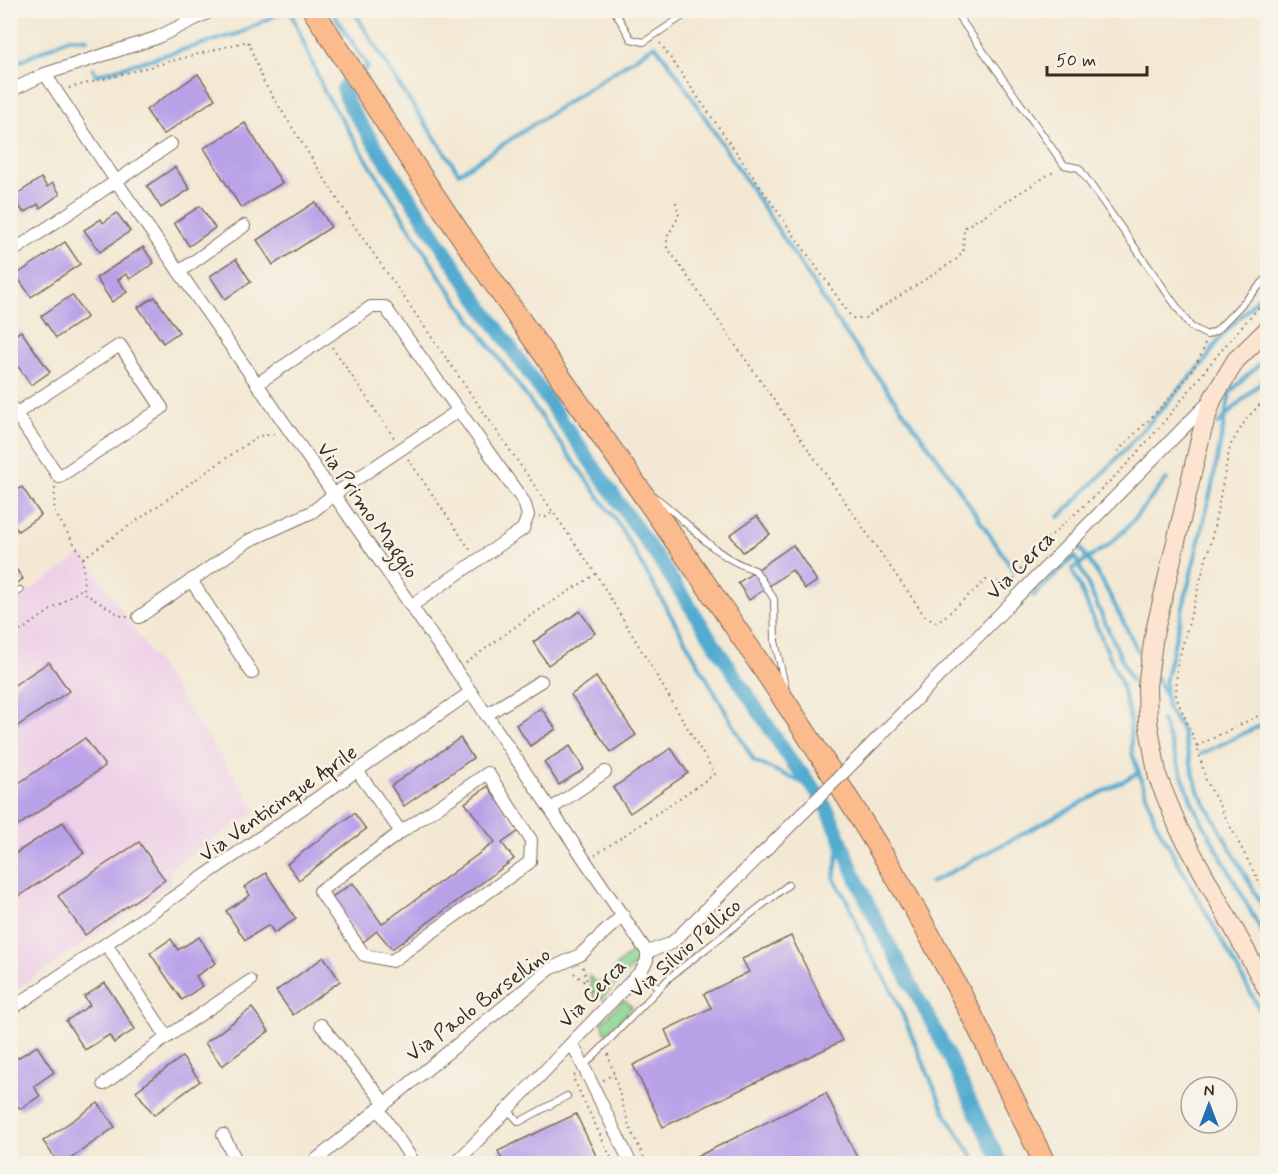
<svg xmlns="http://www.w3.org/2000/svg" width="1278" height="1174" font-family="Mynerve,sans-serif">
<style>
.built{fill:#eed0e7}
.grass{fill:#87d492;stroke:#617f58;stroke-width:1.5}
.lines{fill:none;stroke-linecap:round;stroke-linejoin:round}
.stream{stroke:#53abd0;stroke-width:4}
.canal{stroke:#53abd0;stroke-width:14}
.building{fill:#b9a1e8}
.service-casing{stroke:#7b6c5d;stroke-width:8}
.minor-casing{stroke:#7b6c5d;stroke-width:14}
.secondary-casing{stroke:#7b6c5d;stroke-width:20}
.trunk-casing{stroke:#7b6c5d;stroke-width:23}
.path{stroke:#7b6c5d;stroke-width:2;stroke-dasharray:1.5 4.5;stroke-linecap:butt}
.service{stroke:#fff;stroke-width:6}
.minor{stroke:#fff;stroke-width:12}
.secondary{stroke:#fde4d1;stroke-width:18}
.trunk{stroke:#fbbb8d;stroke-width:21}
.minor-bridge-casing{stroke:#7b6c5d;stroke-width:14;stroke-linecap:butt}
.minor-bridge{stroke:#fff;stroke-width:12}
.labels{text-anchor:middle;stroke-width:5;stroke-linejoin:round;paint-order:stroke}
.street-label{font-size:21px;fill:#3b2a1e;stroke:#f7f3e8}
</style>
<rect width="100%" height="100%" fill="#f7f3e8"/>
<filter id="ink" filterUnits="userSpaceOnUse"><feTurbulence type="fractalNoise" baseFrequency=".0167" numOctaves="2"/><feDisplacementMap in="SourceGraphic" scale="12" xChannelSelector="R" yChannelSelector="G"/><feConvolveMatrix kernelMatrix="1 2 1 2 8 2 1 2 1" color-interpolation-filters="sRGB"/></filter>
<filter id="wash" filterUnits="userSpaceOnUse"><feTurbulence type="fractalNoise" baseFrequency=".008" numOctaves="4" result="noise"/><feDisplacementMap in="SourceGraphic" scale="24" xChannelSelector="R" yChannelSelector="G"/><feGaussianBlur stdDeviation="1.35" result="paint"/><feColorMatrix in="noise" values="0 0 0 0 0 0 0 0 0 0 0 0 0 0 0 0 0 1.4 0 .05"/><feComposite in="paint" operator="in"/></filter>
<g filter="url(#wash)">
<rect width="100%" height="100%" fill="#f3e8d3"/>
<path class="built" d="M83,554l174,256 -86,58v16l-157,107 -4,-5v-382z"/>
<g class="grass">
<path d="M626,936c9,5 14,16 12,25l-36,38 -2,-3 -5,5 -6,-25 8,7 11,-4 10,-15 12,-10 1,-9z"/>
<path d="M622,1001h4l6,6 -26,27 -4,-12z"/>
</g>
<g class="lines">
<g class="stream">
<path d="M290,10l35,83 118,188 175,242 136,238 56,25 16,25 13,36 -5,32 14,23 21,50 23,38 54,125 32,49"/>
<path d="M331,10l37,57 -4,3"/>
<path d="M353,10l48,78 58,85 196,-128 19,25 168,258 102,139 70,104"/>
<path d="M10,66l60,-28 17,1"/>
<path d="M93,68l3,7 144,-42 46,-23"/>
<path d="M1268,356l-38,36 -18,94 -47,196 2,26 14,20 17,62 70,126"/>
<path d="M1218,424l50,-49"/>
<path d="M1167,479l-42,51 -18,16 -35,23 49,114 8,31 3,39 24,70 112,201"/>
<path d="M1059,517l50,-50 96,-106 15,-23 48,-50"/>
<path d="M1078,545l25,37 35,69"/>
<path d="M1033,596l42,-40 56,124"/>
<path d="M1156,677l9,18"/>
<path d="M1162,720l31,85 75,138"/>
<path d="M1201,754l67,-32"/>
<path d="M930,883l208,-110"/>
</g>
<path class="canal" d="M346,84l-3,5 5,15 124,188 196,281 125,191c42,41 45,77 69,127 23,51 54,99 79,150 21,41 38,83 61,123"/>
</g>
<g id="blocks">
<g class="building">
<path d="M198,74l17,25 -52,36 -17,-25z"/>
<path d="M245,123l37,60 -41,25 -37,-60z"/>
<path d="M175,167l15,22 -29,19 -14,-22z"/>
<path d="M41,178l6,9 6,-4 7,11 -20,14 -2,-4 -14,9 -11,-16z"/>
<path d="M315,202l16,25 -58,38 -16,-25z"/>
<path d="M200,206l15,22 -26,18 -15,-23z"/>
<path d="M117,213l13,18 -30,21 -16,-22 17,-11 2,4z"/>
<path d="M65,242l15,22 -49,33 -15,-22z"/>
<path d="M143,247l11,16 -24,16 -4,-5 -8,6 9,12 -15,10 -16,-24z"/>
<path d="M236,259l15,23 -26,17 -15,-23z"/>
<path d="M72,295l15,22 -31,21 -15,-22z"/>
<path d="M155,297l24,35 -16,11 -25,-36z"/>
<path d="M21,331l29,41 -19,13 -21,-30v-17z"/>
<path d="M22,487l19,28 -23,16 -8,-11v-26z"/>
<path d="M757,516l13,18 -27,18 -13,-17z"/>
<path d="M793,545l24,36 -12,8 -13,-19 -43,30 -11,-17z"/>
<path d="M10,560l13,19 -13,8z"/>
<path d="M580,611l15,22 -47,32 -15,-23z"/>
<path d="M49,662l20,29 -59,40v-43z"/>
<path d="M596,677l40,58 -25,17 -40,-57z"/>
<path d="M541,708l15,21 -26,17 -14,-21z"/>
<path d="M85,738l20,28 -95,65v-47l3,3z"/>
<path d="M460,738l13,20 -69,48 -13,-20z"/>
<path d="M570,746l14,23 -25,16 -15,-23z"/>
<path d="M671,748l17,25 -58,40 -17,-25z"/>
<path d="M488,786l31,45 -17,12 12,16 -122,90 -15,-18 -14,11 -33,-44 23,-15 29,41 113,-82 -30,-39z"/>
<path d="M354,813l12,16 -67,51 -12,-16z"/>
<path d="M63,822l21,31 -74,49v-45z"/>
<path d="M139,842l26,38 -80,55 -27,-39z"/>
<path d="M266,873l30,46 -22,14 -5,-8 -24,15 -19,-29 24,-16 -6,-8z"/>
<path d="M791,936l51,105 -179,86 -30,-62 39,-19 -7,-16 46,-22 -7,-14 45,-22 -7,-13z"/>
<path d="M199,937l17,26 -20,13 6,10 -20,14 -32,-47 21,-14 7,11z"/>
<path d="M324,957l16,24 -47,34 -17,-24z"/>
<path d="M105,983l30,46 -21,14 -5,-8 -24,15 -19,-29 24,-16 -6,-8z"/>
<path d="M252,1008l17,23 -47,35 -17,-23z"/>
<path d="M37,1046l17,26 -20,14 6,10 -20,13 -10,-14v-44l6,8z"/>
<path d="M182,1057l18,24 -46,34 -18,-24z"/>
<path d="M826,1093l34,71h-178z"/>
<path d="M98,1103l17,24 -52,37h-4l-16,-23z"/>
<path d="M576,1114l24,50h-96l-6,-13z"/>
</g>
</g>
</g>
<g filter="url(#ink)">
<use href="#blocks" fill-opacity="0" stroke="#7b6c5d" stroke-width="1.5"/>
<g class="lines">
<defs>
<g id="service">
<path d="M614,10l17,29 13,3 48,-32"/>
<path d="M954,10l110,155 15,3 112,159 16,8 9,-4 52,-54"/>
<path d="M656,498c35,25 56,59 99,72l19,29 1,42 10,45"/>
<path d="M10,596l10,-6"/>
<path d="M641,971l18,18"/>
<path d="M583,1067l88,-91 117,-91"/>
<path d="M508,1110l11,12 48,-26"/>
</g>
<g id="minor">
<path d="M45,74l111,-36 57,-28"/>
<path d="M10,91l35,-17 71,107 355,511 176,260"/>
<path d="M10,253l161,-109"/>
<path d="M179,272l65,-46"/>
<path d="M257,384l114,-77h14l139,195 4,13 -5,14 -112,77"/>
<path d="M10,405l49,72 103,-69 -42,-63 -103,68"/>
<path d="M191,580l61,93"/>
<path d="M139,617l109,-76 64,-29 21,-17 126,-85"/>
<path d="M486,715l55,-34"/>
<path d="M856,760l352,-357"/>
<path d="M358,772l43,60 87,-59 43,67 -1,22 -138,99 -28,-6 -44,-64 81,-59"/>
<path d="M551,809l54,-37"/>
<path d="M106,944l61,93"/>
<path d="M647,952l23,-8 7,-6 131,-130"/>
<path d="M10,1010l461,-318"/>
<path d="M321,1025l63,77"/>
<path d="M572,1043l59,121"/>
<path d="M104,1084l63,-47 83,-56"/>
<path d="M378,1108l37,56"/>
<path d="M223,1135l15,29"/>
<path d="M311,1164l239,-195 30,-14 43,-40"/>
<path d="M455,1164l186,-193 6,-11v-8"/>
</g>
<path id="secondary" d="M1268,329l-32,31 -23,38 -11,33 -48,204 -7,51 1,36 10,56 21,51 89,162"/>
<path id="trunk" d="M313,10c55,84 109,170 167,253 139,199 283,394 409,602 58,96 107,198 156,299"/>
</defs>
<use href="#service" class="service-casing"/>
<use href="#minor" class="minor-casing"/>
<use href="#secondary" class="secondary-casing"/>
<use href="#trunk" class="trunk-casing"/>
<g class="path">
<path d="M660,43l192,275h13l92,-59 6,-7 1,-24 92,-58"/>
<path d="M69,88l179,-47 15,40 90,143 243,350"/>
<path d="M676,202l3,14 -12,21v10l257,368 12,7 7,-4 43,-38 13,2 11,6"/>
<path d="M332,347l63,92"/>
<path d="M1268,396l-21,22 -17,28 -18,91 -35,129 -1,31 21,49 9,34 62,119"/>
<path d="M1118,451c23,-25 81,-76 87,-108"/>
<path d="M408,459l63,92"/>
<path d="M55,488l-1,23 29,47 1,35 39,24h5"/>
<path d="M539,516l7,1 7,-5"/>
<path d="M83,558l175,-122 19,-2"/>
<path d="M1010,584l9,-10 5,-14c33,-31 69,-61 101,-94 51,-54 91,-115 143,-168"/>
<path d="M10,638l72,-49"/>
<path d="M466,663l64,-47 66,-42 119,200 -120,81"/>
<path d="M1197,746l71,-35"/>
<path d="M583,967l10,35"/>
<path d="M574,973l13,11"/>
<path d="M608,1054l21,72 18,38"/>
<path d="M575,1075l-2,3 41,86"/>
<path d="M603,1080l11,-6"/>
</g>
<use href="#service" class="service"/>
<use href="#minor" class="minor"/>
<use href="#secondary" class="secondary"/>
<use href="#trunk" class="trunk"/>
<defs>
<path id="minor-bridge" d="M808,808l48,-48"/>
</defs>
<use href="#minor-bridge" class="minor-bridge-casing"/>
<use href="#minor-bridge" class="minor-bridge"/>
</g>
</g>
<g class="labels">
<g class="street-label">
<text transform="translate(368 510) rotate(55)" y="7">Via Primo Maggio</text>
<text transform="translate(1020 565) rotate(-45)" y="7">Via Cerca</text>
<text transform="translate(278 803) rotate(-35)" y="7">Via Venticinque Aprile</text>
<text transform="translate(685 948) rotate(-41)" y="7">Via Silvio Pellico</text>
<text transform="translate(592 993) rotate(-46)" y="7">Via Cerca</text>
<text transform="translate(478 1004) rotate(-37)" y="7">Via Paolo Borsellino</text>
</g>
</g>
<rect width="1278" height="1174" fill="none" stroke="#f7f3e8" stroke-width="36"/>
<g transform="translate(1209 1105)"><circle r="28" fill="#f7f3e8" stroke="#aca397" stroke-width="1.5"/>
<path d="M0-4.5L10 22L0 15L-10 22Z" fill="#1f6fb2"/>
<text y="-9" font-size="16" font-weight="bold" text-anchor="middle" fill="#3b2a1e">N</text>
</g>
<path d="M1047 66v9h100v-9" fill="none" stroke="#3b2a1e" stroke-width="3"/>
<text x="1056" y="66" font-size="18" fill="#3b2a1e" stroke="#f7f3e8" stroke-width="4.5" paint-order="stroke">50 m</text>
</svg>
